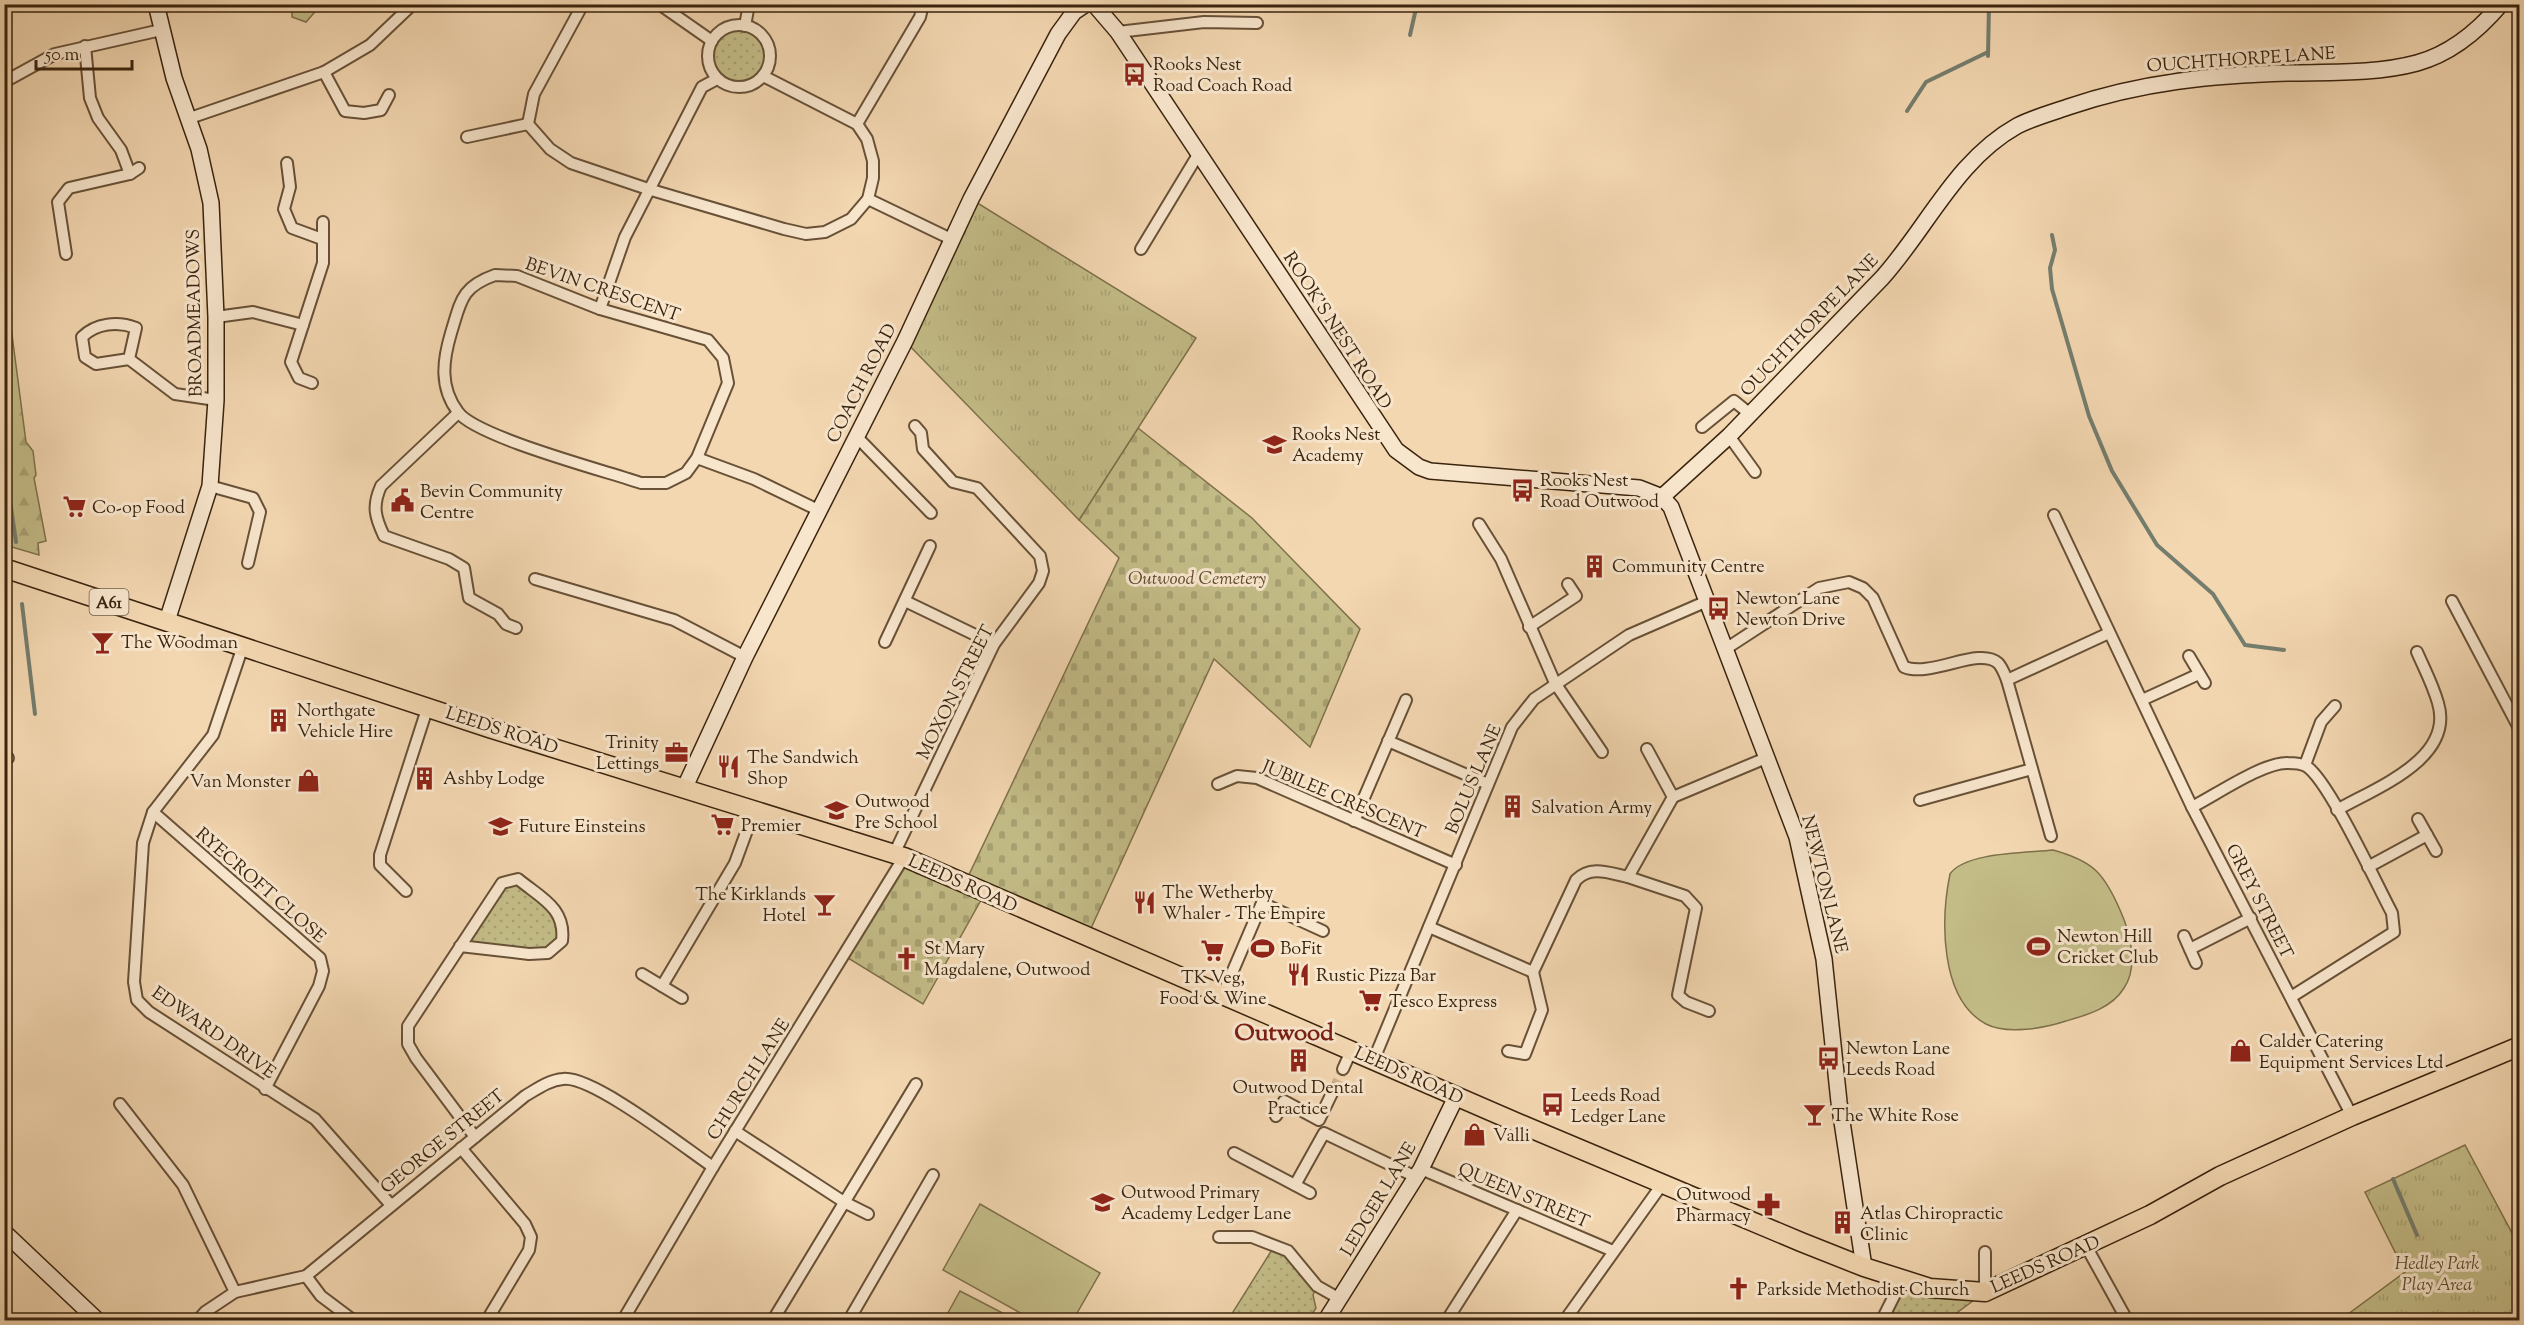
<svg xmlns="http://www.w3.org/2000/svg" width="2524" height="1325" font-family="'Sorts Mill Goudy',serif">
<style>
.grass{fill:url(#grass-dots);stroke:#7e704a;stroke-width:1.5}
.forest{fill:url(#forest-firs);stroke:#7e704a;stroke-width:1.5}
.cemetery{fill:url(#cemetery-stones);stroke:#7e704a;stroke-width:1.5}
.park{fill:url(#park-tufts);stroke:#7e704a;stroke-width:1.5}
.pitch{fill:#c3bc87;stroke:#7e704a;stroke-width:1.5}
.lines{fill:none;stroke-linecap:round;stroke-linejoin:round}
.stream{stroke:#747d6e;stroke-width:4}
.street-tunnel{stroke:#ceb390;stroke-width:10;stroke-dasharray:10 5;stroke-linecap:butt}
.street-casing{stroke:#685137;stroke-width:14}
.secondary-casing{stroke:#3a240e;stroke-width:18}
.primary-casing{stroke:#3a240e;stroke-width:21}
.street{stroke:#f7e5cc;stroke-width:10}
.secondary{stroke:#f7e5cc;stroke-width:15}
.primary{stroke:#f3d7b1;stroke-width:18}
.labels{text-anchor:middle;stroke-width:6;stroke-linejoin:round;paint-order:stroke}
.shield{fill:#f7e5cc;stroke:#735e47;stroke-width:1.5}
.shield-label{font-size:16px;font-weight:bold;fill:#3a240e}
.street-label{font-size:18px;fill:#3a240e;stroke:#f7e5cc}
.poi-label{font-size:18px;fill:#3a240e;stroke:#f7e5cc;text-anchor:start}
.park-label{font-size:18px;font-style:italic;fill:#5c4a2c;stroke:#f7e5cc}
.district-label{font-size:24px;font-weight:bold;fill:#7a1f14;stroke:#f7e5cc}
</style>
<defs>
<pattern id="grass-dots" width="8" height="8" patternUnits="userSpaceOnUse" patternTransform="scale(1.5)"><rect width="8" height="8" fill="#c3bc87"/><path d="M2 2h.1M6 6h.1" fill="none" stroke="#a8a173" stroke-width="1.8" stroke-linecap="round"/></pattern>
<pattern id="forest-firs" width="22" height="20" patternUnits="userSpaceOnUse" patternTransform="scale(1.5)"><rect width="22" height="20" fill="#c3bc87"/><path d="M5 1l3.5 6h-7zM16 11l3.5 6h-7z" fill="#a8a173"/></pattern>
<pattern id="cemetery-stones" width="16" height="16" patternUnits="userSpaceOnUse" patternTransform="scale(1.5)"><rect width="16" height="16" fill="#c3bc87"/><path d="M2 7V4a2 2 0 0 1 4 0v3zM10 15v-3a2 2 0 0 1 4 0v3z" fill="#a8a173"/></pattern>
<pattern id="park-tufts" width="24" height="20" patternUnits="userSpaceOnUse" patternTransform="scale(1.5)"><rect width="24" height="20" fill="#c3bc87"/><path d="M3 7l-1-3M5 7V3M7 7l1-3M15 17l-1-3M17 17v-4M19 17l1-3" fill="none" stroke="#a8a173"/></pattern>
</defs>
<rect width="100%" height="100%" fill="#f3d7b1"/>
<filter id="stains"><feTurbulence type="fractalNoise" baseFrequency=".00333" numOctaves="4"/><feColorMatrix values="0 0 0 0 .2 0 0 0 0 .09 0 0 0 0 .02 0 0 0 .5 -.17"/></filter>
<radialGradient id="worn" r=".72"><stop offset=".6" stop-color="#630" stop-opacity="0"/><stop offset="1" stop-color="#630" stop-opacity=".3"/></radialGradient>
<g class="grass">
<circle cx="739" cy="56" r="31"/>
<path d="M518,879l39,32 5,30 -14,12 -88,-7 42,-63z"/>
<path d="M1275,1245l42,41 -4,9 3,13 -8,12h-80z"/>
<path d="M1902,1280l83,12 -38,28h-65z"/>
</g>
<path class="forest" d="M5,281l21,161 7,9 3,24 -2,3 12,63 -8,2 1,12 -34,-10z"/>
<path class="cemetery" d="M1138,428l114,90 108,111 -50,118 -96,-88 -127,278 -102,-44 -62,111 -80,-49 61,-98 61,26 154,-325 -40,-38z"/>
<g class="park">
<path d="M292,5v-1l29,1 -15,17 -14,-5z"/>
<path d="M971,199l225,139 -117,182 -174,-179z"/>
<path d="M2465,1145l54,101v74h-179l65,-48 -40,-80z"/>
</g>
<g class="pitch">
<path d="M2053,850c40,11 51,23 67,60 10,22 19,56 4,78 -12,20 -37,27 -58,33 -21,7 -59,14 -80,3 -47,-25 -45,-106 -36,-150 15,-22 77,-21 103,-24z"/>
<path d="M980,1204l120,69 -27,47h-40l-90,-50z"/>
<path d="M960,1291l56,29h-72z"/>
</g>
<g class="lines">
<g class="stream">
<path d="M1410,35l7,-31"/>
<path d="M1988,56l1,-52"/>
<path d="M1907,111l19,-29 62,-30"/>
<path d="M2052,235l3,15 -5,18 2,21 37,127 23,55 45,74 56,49 32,51 39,5"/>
<path d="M4,459l12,83"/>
<path d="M22,604l13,110"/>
<path d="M2393,1179l24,56"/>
</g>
<path class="street-tunnel" d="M1334,1089l9,-20"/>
<defs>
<g id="street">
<path d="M583,4l-49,90 -6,30 22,25 21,14 77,26 136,40 22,5 19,-2 26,-13 17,-20 5,-21v-17l-6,-22 -10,-15 -94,-48"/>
<path d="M659,4l53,37"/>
<circle cx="739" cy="56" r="31"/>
<path d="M745,26l4,-22"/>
<path d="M1118,32l86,-10 53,1"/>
<path d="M85,46l5,52 8,20 23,32 9,24"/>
<path d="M324,72l21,39 19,2 17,-3 8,-15"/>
<path d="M4,82l51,-28 106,-24"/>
<path d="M190,118l134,-46 46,-27 43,-41"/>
<path d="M857,124l63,-107 3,-13"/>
<path d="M467,137l61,-13"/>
<path d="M287,163l3,24 -6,22 8,19 30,11"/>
<path d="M868,199l83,40"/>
<path d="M1141,249l58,-96"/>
<path d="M66,254l-8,-52 11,-14 61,-14 9,-6"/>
<path d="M495,275l22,1 83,33 108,31 15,18 5,25 -31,75 -11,15 -20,10h-25c-35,-12 -165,-46 -183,-71 -19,-25 -15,-52 -7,-79 10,-32 10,-46 44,-58z"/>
<path d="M600,309l25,-72 77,-150 15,-8"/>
<path d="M216,317l37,-5 50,13"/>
<path d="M129,359l7,-31c-18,-7 -40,-5 -54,9l3,20 11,7 33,-5 46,35 41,6"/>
<path d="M312,383l-13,-5 -8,-16 32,-99v-41"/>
<path d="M458,413l-77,73c-9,20 -6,31 3,50l65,23 15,9 5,30 29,16 8,10 10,4"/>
<path d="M1702,427l32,-26 16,13"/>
<path d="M856,436l75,77"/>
<path d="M1729,436l26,36"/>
<path d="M697,458l57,21 64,31"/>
<path d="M210,486l43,12 7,14 -12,51"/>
<path d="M2054,515l138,292 160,309"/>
<path d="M1479,524l22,35 54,124 47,69"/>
<path d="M535,579l139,41 71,37"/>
<path d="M905,601l89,43"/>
<path d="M2452,601l68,129"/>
<path d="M1529,627l47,-31 -8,-12"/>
<path d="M885,642l45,-96"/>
<path d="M243,646l-30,89 -60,77 -10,31 -9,139 3,18 12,12 166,107 75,85"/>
<path d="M1724,650l95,-62 30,-6 14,6 10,10 31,69c27,11 75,-21 94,-4 4,4 7,12 9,17l44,156"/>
<path d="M2189,656l16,27"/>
<path d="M2007,680l102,-47"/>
<path d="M2142,700l57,-26"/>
<path d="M1388,741l100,43"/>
<path d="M4,754l4,4"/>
<path d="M2305,765l16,-43 14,-16"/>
<path d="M1218,784l19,-8 20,2 199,87"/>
<path d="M1673,797l93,-39"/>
<path d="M1920,800l112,-31"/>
<path d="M2192,807c24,-12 71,-45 96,-44 5,0 14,1 18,3 22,13 71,119 86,147l2,19 -103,65"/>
<path d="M2337,810c38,-22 118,-51 101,-107 -5,-18 -14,-35 -21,-51"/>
<path d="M153,812l167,146 3,13 -4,15 -54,103"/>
<path d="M2418,819l18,32"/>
<path d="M1354,821l52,-121"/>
<path d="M894,854l100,-210 45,-61 4,-12 -3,-15 -63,-68 -24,-6 -30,-33 -2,-16 -6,-7"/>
<path d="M2368,867l59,-32"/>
<path d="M1628,877l57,19 11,12 -18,87 8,7 23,9"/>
<path d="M406,891l-26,-26v-10l48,-149"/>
<path d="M1429,927l104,45"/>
<path d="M2184,936l12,27"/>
<path d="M460,946l69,8 19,-1 14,-12c4,-33 -21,-43 -44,-62l-16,4 -94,143v18l8,14 59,79"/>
<path d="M2190,949l61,-31"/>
<path d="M642,974l40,24"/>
<path d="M662,986l73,-123 19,-52"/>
<path d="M1223,994l39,-91 61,28"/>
<path d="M1508,1051l17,3 17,-44 -9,-38 43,-92c15,-15 33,-7 52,-3l45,-80 -26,-48"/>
<path d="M1374,1059l138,-332 22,-28 95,-64 76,-33"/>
<path d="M1343,1069l9,-20"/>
<path d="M120,1104l63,81 52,107"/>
<path d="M1276,1116l8,-15 35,19 15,-31"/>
<path d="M735,1131l109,71 24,12"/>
<path d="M461,1148l64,76 6,13 -2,13 -42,70"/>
<path d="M1234,1153l76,40"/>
<path d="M1421,1169l192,82"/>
<path d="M1295,1185l29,-52 92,44"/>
<path d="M1219,1237h33l36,14 29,35 23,13"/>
<path d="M2086,1246l41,74"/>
<path d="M1985,1252v40"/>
<path d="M306,1276l15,20 32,24"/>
<path d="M198,1320l7,-8 30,-20 71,-16 219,-180c12,-7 24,-16 38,-17 29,-4 122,69 150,88"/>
<path d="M623,1320l90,-153 191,-310"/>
<path d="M773,1320l143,-236"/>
<path d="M849,1320l84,-145"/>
<path d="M1447,1320l70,-110"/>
<path d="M1565,1320l98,-137"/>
<path d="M1882,1320l20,-40"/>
</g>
<g id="secondary">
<path d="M156,4l18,74 25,71 12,54 5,114v83l-6,86 -43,135"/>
<path d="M1094,4l24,28 278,418 23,17 11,4 209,17 23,9 9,10 126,330 27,122 15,143 25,165"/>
<path d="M1662,497l67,-61 153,-158c45,-50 74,-118 135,-152 15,-8 34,-13 51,-19 73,-25 145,-32 222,-34 42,-1 86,1 127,-10 33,-9 62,-33 84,-59"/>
<path d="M684,789l61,-132 160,-316 66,-142 87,-165 16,-22 12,-8"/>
<path d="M4,1232l93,88"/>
<path d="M1326,1320l95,-151 36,-74"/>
</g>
<path id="primary" d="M4,568l485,160 415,129 621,269 276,116 63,25 66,21 55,4 165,-77 70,-39 132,-60 168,-70"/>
</defs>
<use href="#street" class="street-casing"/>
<use href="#secondary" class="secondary-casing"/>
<use href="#primary" class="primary-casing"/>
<use href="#street" class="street"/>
<use href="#secondary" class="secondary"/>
<use href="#primary" class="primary"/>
</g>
<defs>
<symbol id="bus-bare" viewBox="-9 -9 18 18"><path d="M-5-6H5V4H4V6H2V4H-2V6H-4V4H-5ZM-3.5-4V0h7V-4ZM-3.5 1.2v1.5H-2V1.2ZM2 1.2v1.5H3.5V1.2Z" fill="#8f2418" stroke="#f7e5cc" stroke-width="2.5" paint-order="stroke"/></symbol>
<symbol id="school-bare" viewBox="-9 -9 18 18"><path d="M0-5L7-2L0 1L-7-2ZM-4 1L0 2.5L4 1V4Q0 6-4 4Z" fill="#8f2418" stroke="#f7e5cc" stroke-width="2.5" paint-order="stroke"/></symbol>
<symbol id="civic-bare" viewBox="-9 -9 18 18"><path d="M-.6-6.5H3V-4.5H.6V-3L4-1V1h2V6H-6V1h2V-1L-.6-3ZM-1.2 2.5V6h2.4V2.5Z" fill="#8f2418" stroke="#f7e5cc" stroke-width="2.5" paint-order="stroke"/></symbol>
<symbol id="supermarket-bare" viewBox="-9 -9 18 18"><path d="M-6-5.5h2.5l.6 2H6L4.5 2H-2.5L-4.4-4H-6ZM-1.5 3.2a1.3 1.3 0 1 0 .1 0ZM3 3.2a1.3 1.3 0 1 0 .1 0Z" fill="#8f2418" stroke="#f7e5cc" stroke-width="2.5" paint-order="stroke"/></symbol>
<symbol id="building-bare" viewBox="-9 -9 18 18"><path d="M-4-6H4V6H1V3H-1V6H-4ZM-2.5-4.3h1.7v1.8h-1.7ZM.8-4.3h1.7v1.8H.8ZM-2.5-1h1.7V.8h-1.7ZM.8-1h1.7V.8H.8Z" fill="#8f2418" stroke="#f7e5cc" stroke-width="2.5" paint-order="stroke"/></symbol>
<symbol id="bar-bare" viewBox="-9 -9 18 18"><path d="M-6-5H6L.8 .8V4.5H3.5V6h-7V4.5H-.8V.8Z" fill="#8f2418" stroke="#f7e5cc" stroke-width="2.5" paint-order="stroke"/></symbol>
<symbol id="office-bare" viewBox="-9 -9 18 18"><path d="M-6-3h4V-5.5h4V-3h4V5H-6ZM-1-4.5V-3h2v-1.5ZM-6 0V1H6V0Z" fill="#8f2418" stroke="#f7e5cc" stroke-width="2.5" paint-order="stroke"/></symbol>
<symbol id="restaurant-bare" viewBox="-9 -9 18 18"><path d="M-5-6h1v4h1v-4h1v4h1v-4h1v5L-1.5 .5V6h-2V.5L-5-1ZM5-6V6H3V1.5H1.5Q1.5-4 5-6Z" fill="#8f2418" stroke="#f7e5cc" stroke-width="2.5" paint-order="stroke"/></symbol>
<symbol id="shop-bare" viewBox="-9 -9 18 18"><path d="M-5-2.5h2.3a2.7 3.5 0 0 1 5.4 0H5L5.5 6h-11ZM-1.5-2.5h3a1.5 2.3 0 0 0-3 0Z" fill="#8f2418" stroke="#f7e5cc" stroke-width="2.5" paint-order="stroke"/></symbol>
<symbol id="stadium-bare" viewBox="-9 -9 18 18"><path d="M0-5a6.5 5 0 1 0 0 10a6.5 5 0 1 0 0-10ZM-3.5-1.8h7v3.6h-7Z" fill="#8f2418" stroke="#f7e5cc" stroke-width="2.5" paint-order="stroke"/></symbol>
<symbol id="church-bare" viewBox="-9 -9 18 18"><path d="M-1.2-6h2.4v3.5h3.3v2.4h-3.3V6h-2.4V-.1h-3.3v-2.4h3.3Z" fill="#8f2418" stroke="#f7e5cc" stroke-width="2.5" paint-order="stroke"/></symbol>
<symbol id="pharmacy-bare" viewBox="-9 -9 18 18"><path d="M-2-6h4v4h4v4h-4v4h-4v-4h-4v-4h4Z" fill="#8f2418" stroke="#f7e5cc" stroke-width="2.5" paint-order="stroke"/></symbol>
</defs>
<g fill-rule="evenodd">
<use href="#bus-bare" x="1118" y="58" width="33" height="33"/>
<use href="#school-bare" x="1258" y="428" width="33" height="33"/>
<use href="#bus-bare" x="1506" y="474" width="33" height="33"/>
<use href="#civic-bare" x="386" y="484" width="33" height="33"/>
<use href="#supermarket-bare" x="58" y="490" width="33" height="33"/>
<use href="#building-bare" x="1578" y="550" width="33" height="33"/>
<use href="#bus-bare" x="1702" y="592" width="33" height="33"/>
<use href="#bar-bare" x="86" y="626" width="33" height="33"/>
<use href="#building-bare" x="262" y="704" width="33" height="33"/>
<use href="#office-bare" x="660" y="736" width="33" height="33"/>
<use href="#restaurant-bare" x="712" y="750" width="33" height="33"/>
<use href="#building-bare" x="408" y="762" width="33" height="33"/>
<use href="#shop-bare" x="292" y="764" width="33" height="33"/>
<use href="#building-bare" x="1496" y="790" width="33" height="33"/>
<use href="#school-bare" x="820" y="794" width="33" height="33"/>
<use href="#supermarket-bare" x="706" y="808" width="33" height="33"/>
<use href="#school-bare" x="484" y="810" width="33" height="33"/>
<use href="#restaurant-bare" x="1128" y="886" width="33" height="33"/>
<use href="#bar-bare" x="808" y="888" width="33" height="33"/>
<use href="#stadium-bare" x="2022" y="930" width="33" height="33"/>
<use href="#stadium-bare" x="1246" y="932" width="33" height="33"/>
<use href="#supermarket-bare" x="1196" y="934" width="33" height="33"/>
<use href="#church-bare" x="890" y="942" width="33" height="33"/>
<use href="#restaurant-bare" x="1282" y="958" width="33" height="33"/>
<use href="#supermarket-bare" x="1354" y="984" width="33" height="33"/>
<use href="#shop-bare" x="2224" y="1034" width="33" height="33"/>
<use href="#bus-bare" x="1812" y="1042" width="33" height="33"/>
<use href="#building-bare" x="1282" y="1044" width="33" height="33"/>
<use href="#bus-bare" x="1536" y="1088" width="33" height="33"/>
<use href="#bar-bare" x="1798" y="1098" width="33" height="33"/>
<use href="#shop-bare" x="1458" y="1118" width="33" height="33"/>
<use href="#school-bare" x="1086" y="1186" width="33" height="33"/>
<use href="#pharmacy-bare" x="1752" y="1188" width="33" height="33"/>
<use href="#building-bare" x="1826" y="1206" width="33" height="33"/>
<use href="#church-bare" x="1722" y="1272" width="33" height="33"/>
</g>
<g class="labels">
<rect class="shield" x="89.5" y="589" width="39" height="26" rx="4.5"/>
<g class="shield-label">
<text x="109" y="608">A61</text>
</g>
<g class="street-label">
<text transform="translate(2241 59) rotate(-4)" y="6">OUCHTHORPE LANE</text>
<text transform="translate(603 289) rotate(19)" y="6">BEVIN CRESCENT</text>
<text transform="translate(194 313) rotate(-91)" y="6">BROADMEADOWS</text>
<text transform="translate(1809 325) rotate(-46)" y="6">OUCHTHORPE LANE</text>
<text transform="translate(1338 330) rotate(57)" y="6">ROOK'S NEST ROAD</text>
<text transform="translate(861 383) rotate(-63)" y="6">COACH ROAD</text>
<text transform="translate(955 692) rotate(-63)" y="6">MOXON STREET</text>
<text transform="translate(502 730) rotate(18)" y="6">LEEDS ROAD</text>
<text transform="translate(1473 779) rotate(-67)" y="6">BOLUS LANE</text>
<text transform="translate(1344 799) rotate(23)" y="6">JUBILEE CRESCENT</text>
<text transform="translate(963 883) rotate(24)" y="6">LEEDS ROAD</text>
<text transform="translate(1825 884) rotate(76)" y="6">NEWTON LANE</text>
<text transform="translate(261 885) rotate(41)" y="6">RYECROFT CLOSE</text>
<text transform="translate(2260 901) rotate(63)" y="6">GREY STREET</text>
<text transform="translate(214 1032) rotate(35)" y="6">EDWARD DRIVE</text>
<text transform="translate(1409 1075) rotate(24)" y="6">LEEDS ROAD</text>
<text transform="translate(748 1079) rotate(-58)" y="6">CHURCH LANE</text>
<text transform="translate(442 1141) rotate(-39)" y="6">GEORGE STREET</text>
<text transform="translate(1524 1195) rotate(23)" y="6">QUEEN STREET</text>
<text transform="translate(1378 1199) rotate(-59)" y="6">LEDGER LANE</text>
<text transform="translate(2045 1264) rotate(-24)" y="6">LEEDS ROAD</text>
</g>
<g class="poi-label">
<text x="1153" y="70">Rooks Nest<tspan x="1153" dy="21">Road Coach Road</tspan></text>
<text x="1292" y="440">Rooks Nest<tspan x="1292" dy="21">Academy</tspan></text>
<text x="1540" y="486">Rooks Nest<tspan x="1540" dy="21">Road Outwood</tspan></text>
<text x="420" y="497">Bevin Community<tspan x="420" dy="21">Centre</tspan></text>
<text x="92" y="513">Co-op Food</text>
<text x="1612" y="572">Community Centre</text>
<text x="1736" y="604">Newton Lane<tspan x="1736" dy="21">Newton Drive</tspan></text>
<text x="121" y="648">The Woodman</text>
<text x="297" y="716">Northgate<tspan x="297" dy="21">Vehicle Hire</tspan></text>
<text x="659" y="748" text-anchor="end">Trinity<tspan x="659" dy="21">Lettings</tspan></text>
<text x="747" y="763">The Sandwich<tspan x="747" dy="21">Shop</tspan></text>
<text x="443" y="784">Ashby Lodge</text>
<text x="291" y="787" text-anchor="end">Van Monster</text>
<text x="855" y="807">Outwood<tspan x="855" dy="21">Pre School</tspan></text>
<text x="1531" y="813">Salvation Army</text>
<text x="741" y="831">Premier</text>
<text x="519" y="832">Future Einsteins</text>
<text x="1162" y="898">The Wetherby<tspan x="1162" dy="21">Whaler - The Empire</tspan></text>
<text x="806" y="900" text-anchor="end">The Kirklands<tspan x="806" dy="21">Hotel</tspan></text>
<text x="2057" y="942">Newton Hill<tspan x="2057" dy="21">Cricket Club</tspan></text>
<text x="924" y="954">St Mary<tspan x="924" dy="21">Magdalene, Outwood</tspan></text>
<text x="1280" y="954">BoFit</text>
<text x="1316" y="981">Rustic Pizza Bar</text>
<text x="1213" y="983" text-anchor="middle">TK Veg,<tspan x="1213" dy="21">Food &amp; Wine</tspan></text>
<text x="1389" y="1007">Tesco Express</text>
<text x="2259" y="1047">Calder Catering<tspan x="2259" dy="21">Equipment Services Ltd</tspan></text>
<text x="1846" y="1054">Newton Lane<tspan x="1846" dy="21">Leeds Road</tspan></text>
<text x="1298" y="1093" text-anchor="middle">Outwood Dental<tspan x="1298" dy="21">Practice</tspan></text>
<text x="1571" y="1101">Leeds Road<tspan x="1571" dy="21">Ledger Lane</tspan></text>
<text x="1832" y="1121">The White Rose</text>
<text x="1493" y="1141">Valli</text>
<text x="1121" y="1198">Outwood Primary<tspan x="1121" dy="21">Academy Ledger Lane</tspan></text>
<text x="1751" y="1200" text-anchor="end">Outwood<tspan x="1751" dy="21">Pharmacy</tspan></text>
<text x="1860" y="1219">Atlas Chiropractic<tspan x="1860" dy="21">Clinic</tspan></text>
<text x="1757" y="1295">Parkside Methodist Church</text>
</g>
<g class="park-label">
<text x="1197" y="584">Outwood Cemetery</text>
<text x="2437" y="1269">Hedley Park<tspan x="2437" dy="21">Play Area</tspan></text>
</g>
<g class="district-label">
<text x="1284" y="1040">Outwood</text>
</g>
</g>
<rect width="2524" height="1325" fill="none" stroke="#f3d7b1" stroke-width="24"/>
<rect x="6" y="6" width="2512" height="1313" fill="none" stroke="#3a240e" stroke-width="3"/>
<rect x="12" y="12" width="2500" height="1301" fill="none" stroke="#3a240e" stroke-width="1.5"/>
<path d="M36 60v9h96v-9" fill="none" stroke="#3a240e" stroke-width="3"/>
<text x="45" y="60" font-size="18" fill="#3a240e" stroke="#f7e5cc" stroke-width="4.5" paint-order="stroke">50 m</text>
<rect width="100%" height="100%" filter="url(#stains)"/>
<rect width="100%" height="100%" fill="url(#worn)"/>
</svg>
